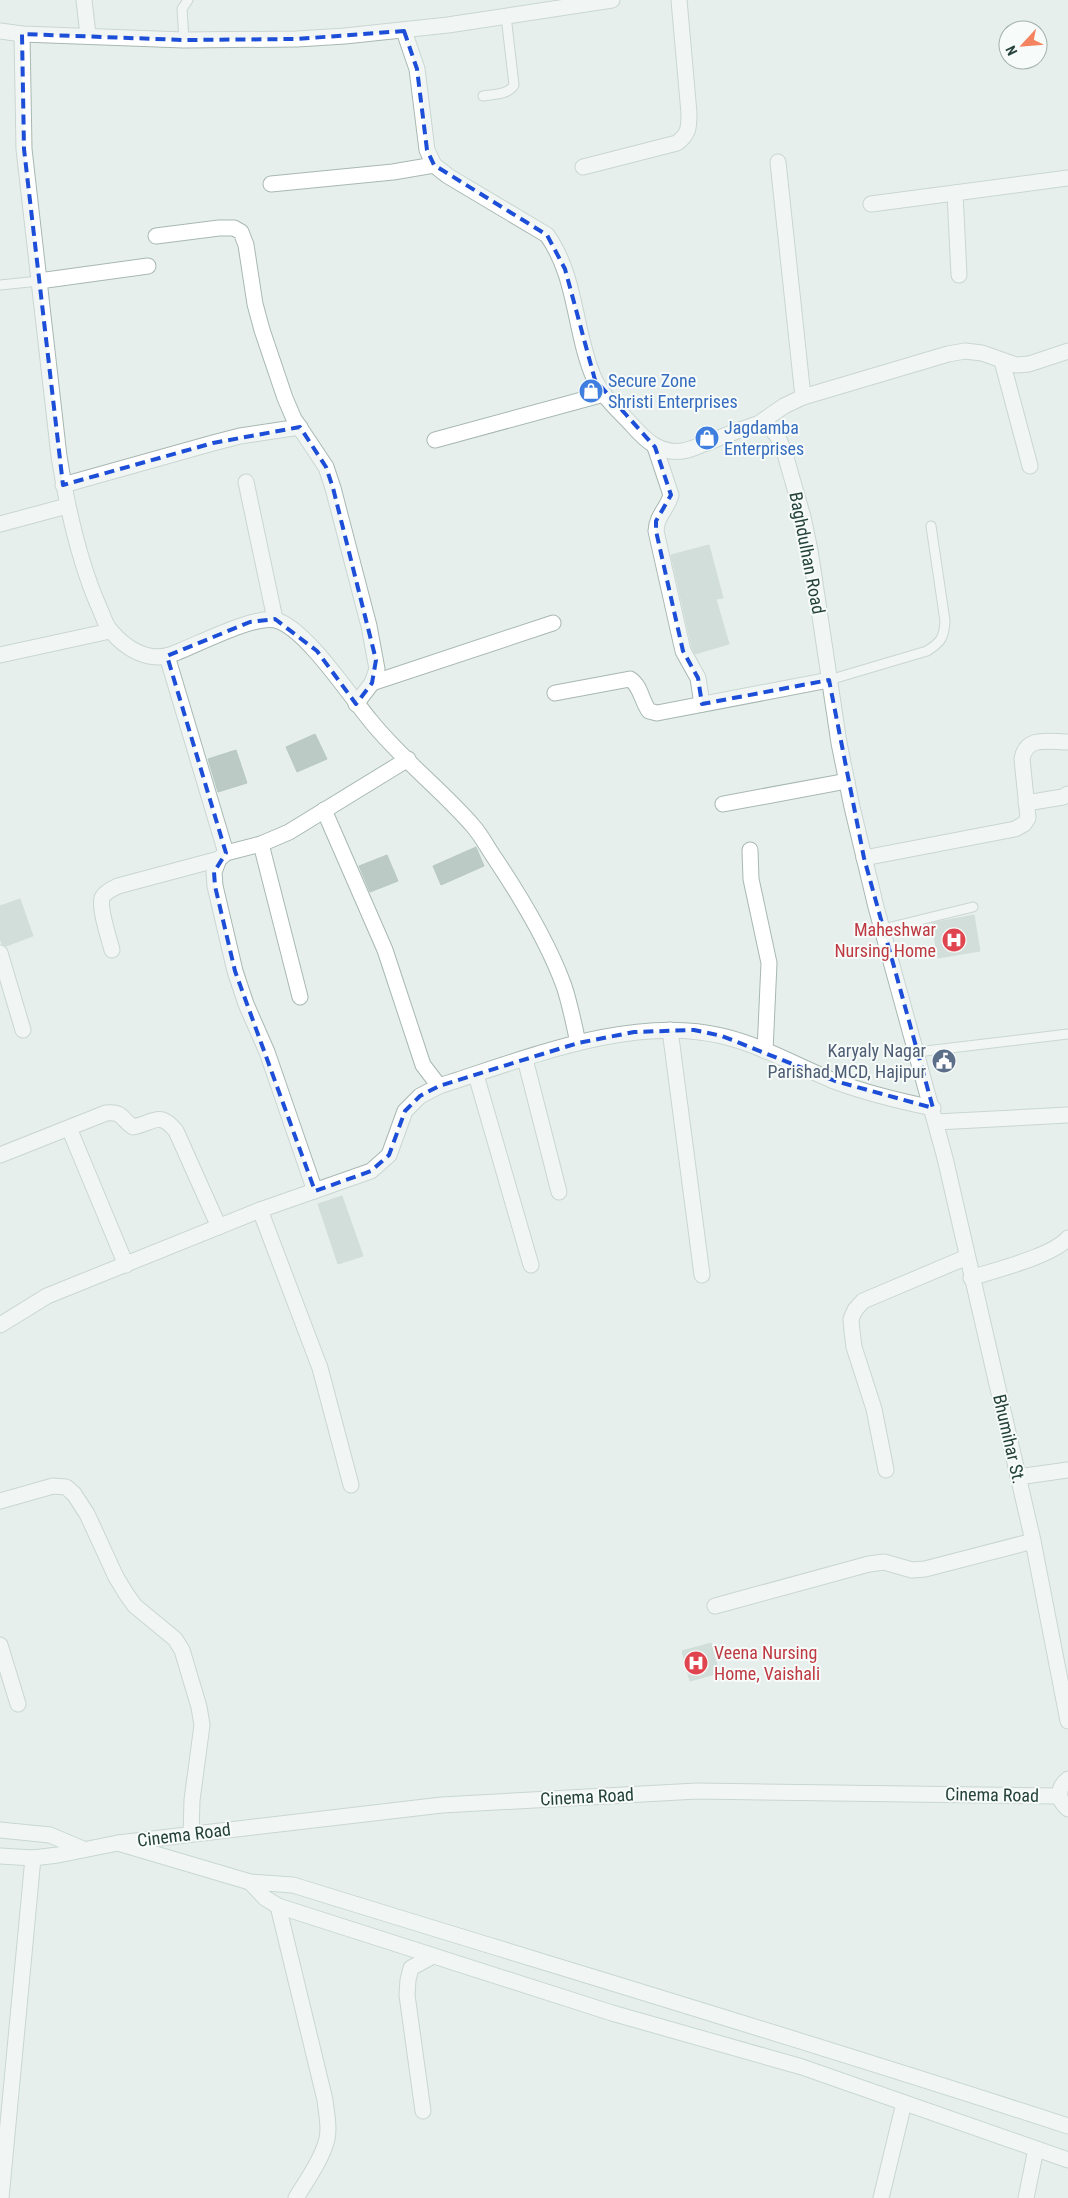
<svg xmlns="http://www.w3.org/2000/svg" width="1068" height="2198" font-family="'Roboto Condensed',sans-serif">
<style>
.building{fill:#bbcac4;stroke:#b8c9c2}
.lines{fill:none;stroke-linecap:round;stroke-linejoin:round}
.service-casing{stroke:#a8b8b2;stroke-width:11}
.minor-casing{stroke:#a8b8b2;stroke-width:17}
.tertiary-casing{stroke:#a8b8b2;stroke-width:17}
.secondary-casing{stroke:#a4bbb3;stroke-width:17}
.service{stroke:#fff;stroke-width:9}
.minor{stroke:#fff;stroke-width:15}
.tertiary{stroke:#fff;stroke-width:15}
.secondary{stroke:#fff;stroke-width:15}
.marked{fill:none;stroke:#1d4ed8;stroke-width:4;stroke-dasharray:10 6;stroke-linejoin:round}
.labels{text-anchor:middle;stroke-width:4;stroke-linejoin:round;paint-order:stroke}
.shop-label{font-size:18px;fill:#366cbe;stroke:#f7fbf9;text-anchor:start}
.street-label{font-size:18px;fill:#24423a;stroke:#f7fbf9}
.health-label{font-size:18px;fill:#be3a42;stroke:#f7fbf9;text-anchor:end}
.service-label{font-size:18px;fill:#4e5e75;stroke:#f7fbf9;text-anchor:end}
</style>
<rect width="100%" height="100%" fill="#e6efeb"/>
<g class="building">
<path d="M709,545l14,53 -7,1 13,45 -34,10 -3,-6 -21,-93z"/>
<path d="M315,734l12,25 -30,13 -11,-25z"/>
<path d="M236,750l11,33 -29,9 -10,-33z"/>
<path d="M476,847l8,19 -43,19 -8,-19z"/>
<path d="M387,855l11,26 -28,11 -11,-26z"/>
<path d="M20,899l13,37 -27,10 -4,-2 -2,-6v-32z"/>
<path d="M974,915l6,36 -42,7 -6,-35z"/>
<path d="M342,1196l21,60 -25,8 -20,-60z"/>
<path d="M711,1643l8,30 -29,8 -8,-30z"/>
</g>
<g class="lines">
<defs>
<g id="service">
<path d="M184,40l-2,-31 6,-9"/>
<path d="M483,96c11,-2 25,-1 31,-11l-8,-69"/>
<path d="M0,285l39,-4"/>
<path d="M829,680l98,-29c14,-9 17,-13 18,-30l-14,-95"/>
<path d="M883,929l90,-22"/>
<path d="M917,1052l151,-18"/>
</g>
<g id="minor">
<path d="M84,0l4,35"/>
<path d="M0,31l22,3 162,6 113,-1 48,-3 103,-11 164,-25"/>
<path d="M404,31l13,38 10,81 7,15 14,11 99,59c30,42 27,97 47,143 8,18 25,33 38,47 14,16 28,29 51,26 7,-1 15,-5 21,-7 18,-7 36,-15 54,-20l11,2 9,11 7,17 18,63 7,33 29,193 13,64 24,100 69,251 88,383 35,180"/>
<path d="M22,34l2,115 35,307c8,51 19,103 40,151 4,8 6,18 12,24 14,17 36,31 59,24 23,-8 83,-40 105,-35 29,6 75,76 95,100 30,38 71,69 103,106 9,10 15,23 23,34 26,39 52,82 68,126 6,18 10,38 14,57"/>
<path d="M778,162l25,235"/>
<path d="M583,167l94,-24c12,-9 12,-16 12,-30l-10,-113"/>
<path d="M271,184l122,-12 41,-7"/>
<path d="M955,193l4,82"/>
<path d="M871,204l197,-26"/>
<path d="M156,236l63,-8h15l7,4 5,13 9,59 7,26 23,68 9,21 32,48 7,21 36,138 8,43 -5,14 -16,21"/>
<path d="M39,281l109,-15"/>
<path d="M1002,361l28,105"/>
<path d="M758,424l26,-18 19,-9 145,-43 17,-3 17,2 34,12 13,-1 39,-13"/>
<path d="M435,440l169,-46"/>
<path d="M655,447l16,48c-4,15 -14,19 -15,36l27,120 15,27 4,26"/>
<path d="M246,482l29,137"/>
<path d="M63,485l150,-42 27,-7 60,-9"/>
<path d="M0,524l67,-18"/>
<path d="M0,655l110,-24"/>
<path d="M167,656l59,197"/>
<path d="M372,683l181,-60"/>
<path d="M555,693l75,-14c11,7 11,21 19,32l8,2 172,-33"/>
<path d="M1026,803l37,-6 5,-3"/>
<path d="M723,804l124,-23"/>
<path d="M324,810l61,140 38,115 16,21"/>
<path d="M261,844l39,153"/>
<path d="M750,850l1,29 18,84 -4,88"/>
<path d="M864,858l151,-29 9,-5 4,-6 -6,-59c4,-24 28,-17 46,-17"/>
<path d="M112,950c-3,-12 -13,-41 -10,-52 3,-6 10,-9 16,-12l101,-27"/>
<path d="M0,953l23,77"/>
<path d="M670,1030l32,245"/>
<path d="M525,1059l34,133"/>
<path d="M476,1075l55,190"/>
<path d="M936,1122l132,-7"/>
<path d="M69,1128l57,137"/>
<path d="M0,1155l106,-42c17,-2 15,6 27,14 21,-4 26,-17 43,4l43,96"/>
<path d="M315,1191l-48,-139 -21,-48 -11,-33 -20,-85 -1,-14 5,-13 7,-6 35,-9 28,-12 119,-73"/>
<path d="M260,1210l60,158 31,117"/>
<path d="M971,1278c24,-8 82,-22 97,-40"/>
<path d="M0,1325l47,-29 213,-86 111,-39 18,-16 16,-44 15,-15 19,-10c86,-27 193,-72 283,-50 39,9 75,30 112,45 32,12 65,20 99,27"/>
<path d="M886,1470l-12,-61 -20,-62 -2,-16 -1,-12 4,-9 8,-9 104,-44"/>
<path d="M1018,1477l50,-7"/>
<path d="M0,1501l53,-15 13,1 8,7 13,20 29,63 11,18 8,11 40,33 7,11 17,57 3,18 -10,75 -1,34"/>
<path d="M715,1606l154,-42 15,-2 28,8 13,-1 108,-28"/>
<path d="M0,1645l18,59"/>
<path d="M278,1906l47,194c1,12 5,26 2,39 -5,20 -20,41 -31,59"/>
<path d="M423,2111l-16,-116 1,-15 3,-12 22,-12"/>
<path d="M1,2198l32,-340"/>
<path d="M881,2198l23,-95"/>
<path d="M1026,2198l10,-49"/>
</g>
<g id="tertiary">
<path d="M1068,1779c-11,9 -11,21 0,30"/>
<path d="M118,1843l324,-38 255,-14 362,5"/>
</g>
<g id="secondary">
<path d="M0,1830l50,5 33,14"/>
<path d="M0,1856l33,2 25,-3 60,-12 132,39 43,3c258,80 518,157 775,241"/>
<path d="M250,1882l15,16 13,8 334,107 190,54 266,93"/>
</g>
</defs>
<use href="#service" class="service-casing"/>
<use href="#minor" class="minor-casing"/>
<use href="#tertiary" class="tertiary-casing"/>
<use href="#secondary" class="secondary-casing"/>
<use href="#service" class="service"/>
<use href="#minor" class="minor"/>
<use href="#tertiary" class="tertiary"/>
<use href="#secondary" class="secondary"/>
</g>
<path d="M0 0H1068V2198H0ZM404,31l13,38 10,81 7,15 113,70 18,34 30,111 60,67 16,48 -15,26v10l27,120 15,27 4,26 127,-24 35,178 69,250 -98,-27 -113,-45 -28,-6 -60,2 -56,11 -139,43 -19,10 -15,15 -16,44 -18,16 -56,20 -80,-220 -20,-85 -1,-14 12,-19 -59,-197 83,-34 25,-3 42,32 39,53 16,-21 4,-23 -43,-172 -7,-21 -26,-40 -87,16 -150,42 -39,-336 -2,-115 162,6 113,-1z" fill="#e6efeb" fill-opacity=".55" fill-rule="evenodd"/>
<path class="marked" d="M404,31l13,38 10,81 7,15 113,70 18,34 30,111 60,67 16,48 -15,26v10l27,120 15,27 4,26 127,-24 35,178 69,250 -98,-27 -113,-45 -28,-6 -60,2 -56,11 -139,43 -19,10 -15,15 -16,44 -18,16 -56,20 -80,-220 -20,-85 -1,-14 12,-19 -59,-197 83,-34 25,-3 42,32 39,53 16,-21 4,-23 -43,-172 -7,-21 -26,-40 -87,16 -150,42 -39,-336 -2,-115 162,6 113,-1z"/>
<defs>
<symbol id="shop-disc" viewBox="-11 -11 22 22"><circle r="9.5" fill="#3f7fe0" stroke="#f7fbf9"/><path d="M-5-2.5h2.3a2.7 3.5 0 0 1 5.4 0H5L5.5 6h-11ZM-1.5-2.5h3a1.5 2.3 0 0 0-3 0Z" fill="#fff"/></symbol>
<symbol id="hospital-disc" viewBox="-11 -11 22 22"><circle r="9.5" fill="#e0444e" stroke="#f7fbf9"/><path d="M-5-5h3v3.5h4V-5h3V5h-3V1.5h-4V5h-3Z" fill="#fff"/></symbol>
<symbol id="civic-disc" viewBox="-11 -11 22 22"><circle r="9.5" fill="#5c6f8a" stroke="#f7fbf9"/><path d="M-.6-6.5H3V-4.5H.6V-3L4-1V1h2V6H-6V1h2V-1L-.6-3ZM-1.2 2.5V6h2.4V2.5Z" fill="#fff"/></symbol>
</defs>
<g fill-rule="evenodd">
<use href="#shop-disc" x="577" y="377" width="28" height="28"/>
<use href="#shop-disc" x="693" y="424" width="28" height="28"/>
<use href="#hospital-disc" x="940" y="926" width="28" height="28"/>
<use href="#civic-disc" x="930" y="1047" width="28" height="28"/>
<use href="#hospital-disc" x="682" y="1649" width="28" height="28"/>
</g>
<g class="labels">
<g class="shop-label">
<text x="608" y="387">Secure Zone<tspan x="608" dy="21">Shristi Enterprises</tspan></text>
<text x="724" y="434">Jagdamba<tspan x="724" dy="21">Enterprises</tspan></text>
</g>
<g class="street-label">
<text transform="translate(807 553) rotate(79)" y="6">Baghdulhan Road</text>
<text transform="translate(1009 1439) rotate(77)" y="6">Bhumihar St.</text>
<text transform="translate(992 1795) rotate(1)" y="6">Cinema Road</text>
<text transform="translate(587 1797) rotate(-3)" y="6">Cinema Road</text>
<text transform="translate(184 1835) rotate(-7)" y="6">Cinema Road</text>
</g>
<g class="health-label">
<text x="936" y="936">Maheshwar<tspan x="936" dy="21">Nursing Home</tspan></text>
<text x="714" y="1659" text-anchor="start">Veena Nursing<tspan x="714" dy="21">Home, Vaishali</tspan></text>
</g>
<g class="service-label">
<text x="926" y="1057">Karyaly Nagar<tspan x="926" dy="21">Parishad MCD, Hajipur</tspan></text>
</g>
</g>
<g transform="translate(1023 45) rotate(244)"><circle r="24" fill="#f7fbf9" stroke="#a3b1ad"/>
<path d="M0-4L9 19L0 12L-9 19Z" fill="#f4845f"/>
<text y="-8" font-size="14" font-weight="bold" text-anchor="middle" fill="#24423a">N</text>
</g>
</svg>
